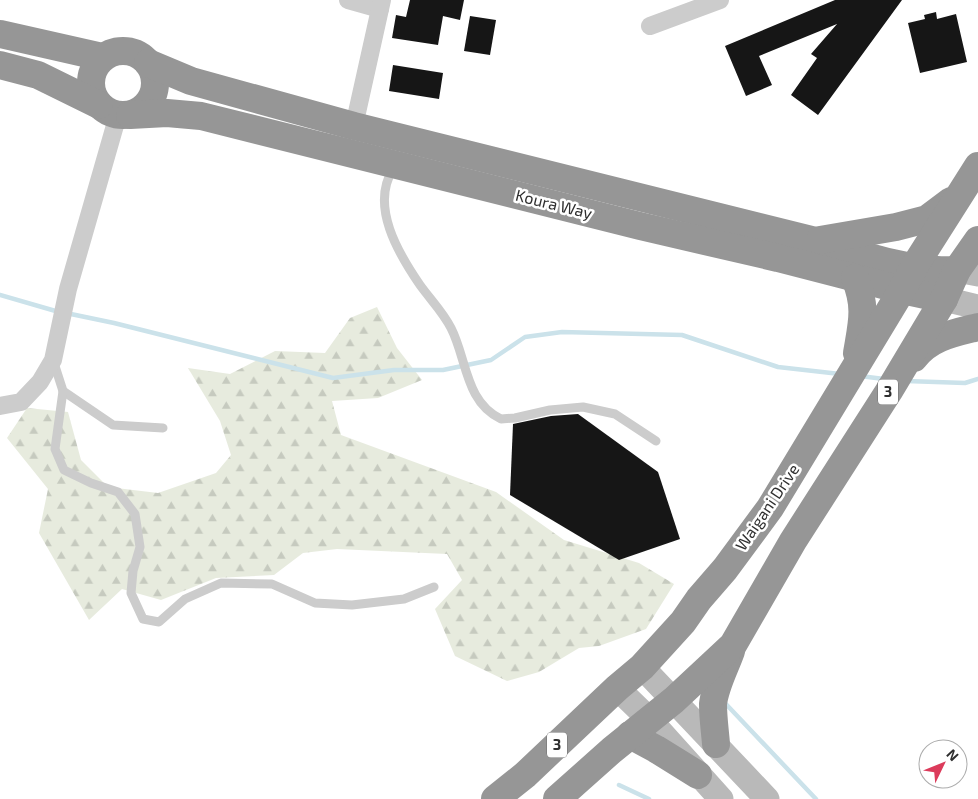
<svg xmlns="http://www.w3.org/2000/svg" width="978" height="799" font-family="'Exo 2',sans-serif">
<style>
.forest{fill:url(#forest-firs)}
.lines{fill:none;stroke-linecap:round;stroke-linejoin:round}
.stream{stroke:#cbe2ea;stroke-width:4.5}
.building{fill:#161616}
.lane{stroke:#ccc;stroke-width:9}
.street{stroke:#ccc;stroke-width:18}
.secondary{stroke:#b9b9b9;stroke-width:25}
.highway{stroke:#969696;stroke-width:28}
.labels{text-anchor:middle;stroke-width:5;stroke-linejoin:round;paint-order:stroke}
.shield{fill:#fff;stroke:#6d6d6d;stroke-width:1}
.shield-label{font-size:15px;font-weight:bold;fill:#2f2f2f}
.street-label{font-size:16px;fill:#2f2f2f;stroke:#fff}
</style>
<defs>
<pattern id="forest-firs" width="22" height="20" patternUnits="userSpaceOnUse" patternTransform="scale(1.25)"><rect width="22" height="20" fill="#e7ebde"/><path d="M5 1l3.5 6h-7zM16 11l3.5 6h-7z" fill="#c6cabf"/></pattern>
</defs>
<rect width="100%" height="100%" fill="#fff"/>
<path class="forest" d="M377,307l20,41 25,32 -44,18 -46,3 9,34 155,57 68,48 75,23 35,21 -28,45 -47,17 -20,2 -40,24 -32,9 -52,-25 -20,-47 27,-29 -15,-26 -110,-5 -34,4 -29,22 -58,3 -55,22 -39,-11 -33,31 -50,-87 9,-44 -41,-51 20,-30 41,4 13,48 27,27 50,6 58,-20 15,-18 -11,-34 -32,-53 42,6 45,-23 50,2 25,-35z"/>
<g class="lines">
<g class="stream">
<path d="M0,295l59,17"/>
<path d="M66,313l48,10 219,55 61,-8h49l48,-10 34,-23 37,-5 120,3 96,32 62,7"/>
<path d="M860,376l24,3"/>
<path d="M906,381l59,2 13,-4"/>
<path d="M724,702l92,97"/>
<path d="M619,785l30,14"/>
</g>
</g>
<g class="building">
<path d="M410,0h54l-4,20 -17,-4 -5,29 -46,-7 4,-23 10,2z"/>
<path d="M835,0h67l-84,115 -27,-20 26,-37 -6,-4 26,-30 -78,32 13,29 -26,11 -21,-50z"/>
<path d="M936,12l1,7 19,-5 11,48 -47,11 -12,-50 17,-4 -1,-4z"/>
<path d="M470,16l26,4 -6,35 -26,-4z"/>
<path d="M393,65l50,8 -4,26 -50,-8z"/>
<path d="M578,414l80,58 22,67 -61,21 -109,-65 3,-71 38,-8z"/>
</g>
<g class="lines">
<g class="lane">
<path d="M393,169c-23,37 5,84 27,116 10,14 23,27 31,43 16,31 14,74 50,91l14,-1 35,-8 33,-3 32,7 41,27"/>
<path d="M53,360l10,31 50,34 50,3"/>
<path d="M63,391l-8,58 9,21 27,13 27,9 17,22 5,33 -7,24 -2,22 12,26 16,3 26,-23 36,-16 51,1 43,19 37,2 52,-6 30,-12"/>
</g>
<g class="street">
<path d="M348,0l32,9"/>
<path d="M650,26l70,-26"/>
<path d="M354,126l28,-126"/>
<path d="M0,406l21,-4 19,-20 13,-22 15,-71 50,-174"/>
</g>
<g class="secondary">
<path d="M957,270l21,4"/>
<path d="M944,299l34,8"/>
<path d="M642,667l125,132"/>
<path d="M617,688l33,32 71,79"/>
</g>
<g class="highway">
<path d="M0,34l102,23"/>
<circle cx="123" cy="83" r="32"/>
<path d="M148,63l43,18 163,45 462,115c42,13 98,32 141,29"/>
<path d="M0,65l38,10 61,30"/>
<path d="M130,115l37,-2 34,3 439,110 138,32 124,32 42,9"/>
<path d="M820,240l76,-13 31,-8 24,-18"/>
<path d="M855,278c12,29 7,45 2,75"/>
<path d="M914,358c16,-21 40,-25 64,-31"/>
<path d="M630,735l26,14 42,26"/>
<path d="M716,744c-1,-13 -3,-26 -3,-40 2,-18 12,-36 18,-53"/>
<path d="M495,799l30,-24 92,-87 25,-21 41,-45 16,-23 26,-30 45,-61 132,-218 12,-23 64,-101"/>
<path d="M557,799l55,-49 62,-50 59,-55 60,-104 96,-150 55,-92 13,-29 21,-30"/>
</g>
</g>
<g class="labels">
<g class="shield">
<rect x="878" y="379.5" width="20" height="25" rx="4"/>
<rect x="547" y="732.5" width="20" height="25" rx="4"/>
</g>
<g class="shield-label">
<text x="888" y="397">3</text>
<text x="557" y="750">3</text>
</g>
<g class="street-label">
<text transform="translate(554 204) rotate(14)" y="6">Koura Way</text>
<text transform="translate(767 507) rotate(-56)" y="6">Waigani Drive</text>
</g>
</g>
<g transform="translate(943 764) rotate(47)"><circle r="24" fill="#ffffff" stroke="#acacac"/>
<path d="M0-4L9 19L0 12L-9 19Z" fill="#dc3b5b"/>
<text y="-8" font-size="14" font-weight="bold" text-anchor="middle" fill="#2f2f2f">N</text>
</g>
</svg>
